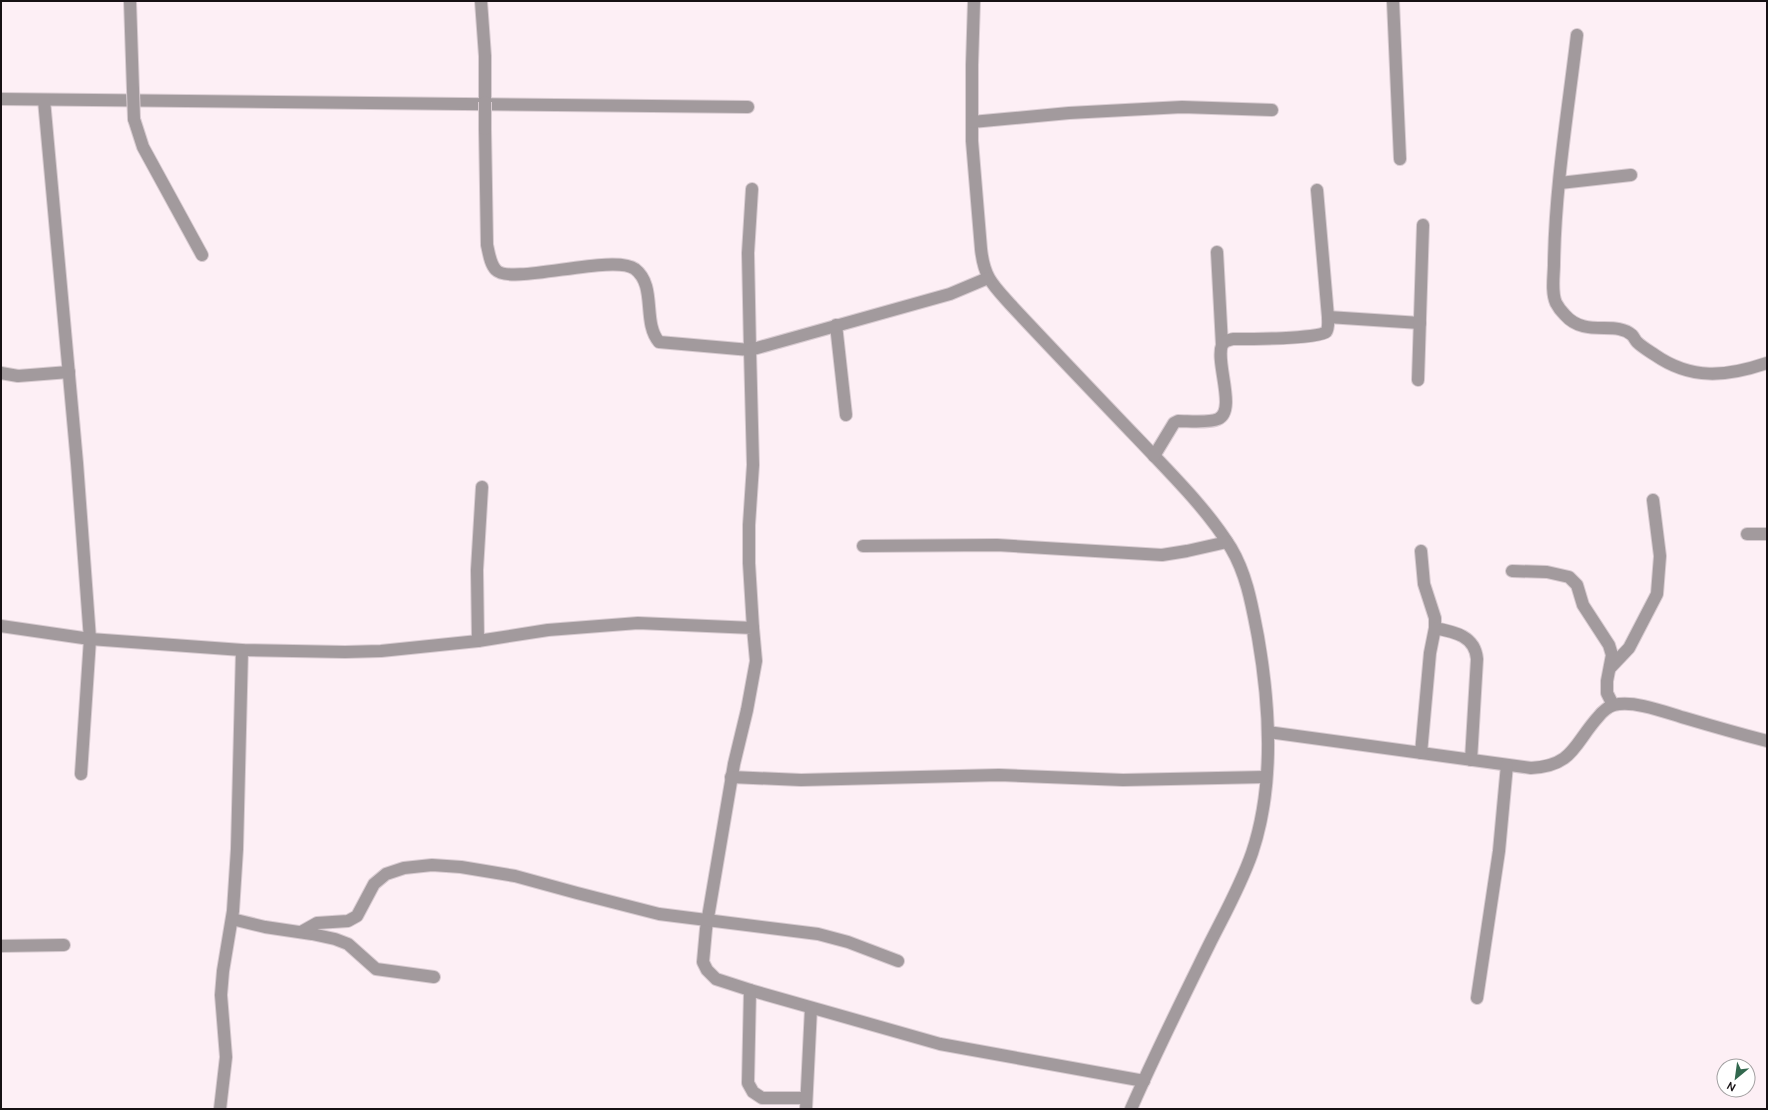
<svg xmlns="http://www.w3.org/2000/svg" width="1768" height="1110" font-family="Ubuntu,sans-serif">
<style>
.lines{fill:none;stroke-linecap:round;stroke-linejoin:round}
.minor-casing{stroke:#d8cbd1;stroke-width:14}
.minor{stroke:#a29a9d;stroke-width:12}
.minor-bridge-casing{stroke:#d8cbd1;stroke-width:14;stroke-linecap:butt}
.minor-bridge{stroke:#a29a9d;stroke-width:12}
</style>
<rect width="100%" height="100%" fill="#fdeff5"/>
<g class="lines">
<defs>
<g id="minor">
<path d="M130,1l3,89"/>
<path d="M481,1l4,55v46"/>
<path d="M974,1l-2,64v76l9,108c3,28 11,35 29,55 43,46 87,92 131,138 31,33 66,67 90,106 16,27 21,58 27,89 12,69 17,148 -6,216 -11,32 -28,62 -43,92 -27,55 -54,109 -78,164"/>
<path d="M1393,1l7,158"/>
<path d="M1577,35c-9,76 -22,152 -23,229 0,11 -3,28 2,39 2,4 6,9 9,12 20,23 51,5 67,20 2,2 3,5 5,7 5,5 12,9 18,13 36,25 71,22 112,8"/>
<path d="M1,99l747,8"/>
<path d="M44,100l33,363 13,176 -9,135"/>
<path d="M134,119l9,28 59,108"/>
<path d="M972,122l97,-9 113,-6 90,3"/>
<path d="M485,129l2,116c2,8 3,19 9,25 15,16 117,-17 139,-1 22,17 7,53 24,73l91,8 -2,-97 4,-64"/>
<path d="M1560,183l71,-8"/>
<path d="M1217,252l5,93"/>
<path d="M1328,317l92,6"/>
<path d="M836,325l10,90"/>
<path d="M1,373l17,3 51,-4"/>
<path d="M1418,380l5,-155"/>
<path d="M1154,456l20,-33 4,-2c11,0 32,2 40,-2 19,-8 -3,-57 4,-74 2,-4 7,-5 11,-6 13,0 87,0 93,-7 3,-4 2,-10 2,-15l-11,-127"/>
<path d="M1747,534h20"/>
<path d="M863,546l134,-1 165,10 25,-4 40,-9"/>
<path d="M1421,551l3,33 11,34v10c20,4 40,8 42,31l-6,101"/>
<path d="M1512,571l35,1 22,5 8,8 6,20 26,40 3,10 -5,26v12l6,12"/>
<path d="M1,626l89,13 152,11 103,2 36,-1 97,-10 70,-11 90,-7 115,5 3,33 -9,49 -13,54 -28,165 -3,33 4,8 9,9 34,11 190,54 204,37"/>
<path d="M753,628l-4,-65v-38l4,-60 -3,-115 200,-56 38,-16"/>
<path d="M478,641l-1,-71 5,-83"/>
<path d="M1610,668l19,-20 28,-54 3,-38 -7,-56"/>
<path d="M1268,732l263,36c43,-2 43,-25 68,-52 3,-4 10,-10 15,-11 20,-5 51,7 71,13 27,8 55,16 82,23"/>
<path d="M1421,753l9,-100 5,-25"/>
<path d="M731,777l70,3 198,-5 124,5 142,-3"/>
<path d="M232,919l33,8 47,7 23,5 13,5 28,25 58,8"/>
<path d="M301,932l16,-9 31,-2 9,-5 17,-32 12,-10 18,-6 28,-3 29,2 54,9 62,17 82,21 159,20 30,8 50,19"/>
<path d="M1,946l63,-1"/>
<path d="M750,990l-2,93 5,9 9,6h44"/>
<path d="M1477,998l22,-147 8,-86"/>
<path d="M220,1109l6,-52 -5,-62 2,-24 10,-60 4,-62 5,-199"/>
<path d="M806,1109l5,-101"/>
</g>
</defs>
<use href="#minor" class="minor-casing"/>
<use href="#minor" class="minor"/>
<defs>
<g id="minor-bridge">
<path d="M133,90l1,29"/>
<path d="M485,102v27"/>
</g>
</defs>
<use href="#minor-bridge" class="minor-bridge-casing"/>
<use href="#minor-bridge" class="minor-bridge"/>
</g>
<rect width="1768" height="1110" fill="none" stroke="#171114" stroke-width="4"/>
<g transform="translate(1736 1078) rotate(209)"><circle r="19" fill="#ffffff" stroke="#a2a0a1"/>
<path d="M0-3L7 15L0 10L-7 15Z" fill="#32684e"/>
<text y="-6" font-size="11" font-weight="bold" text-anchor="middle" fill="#171114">N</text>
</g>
</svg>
